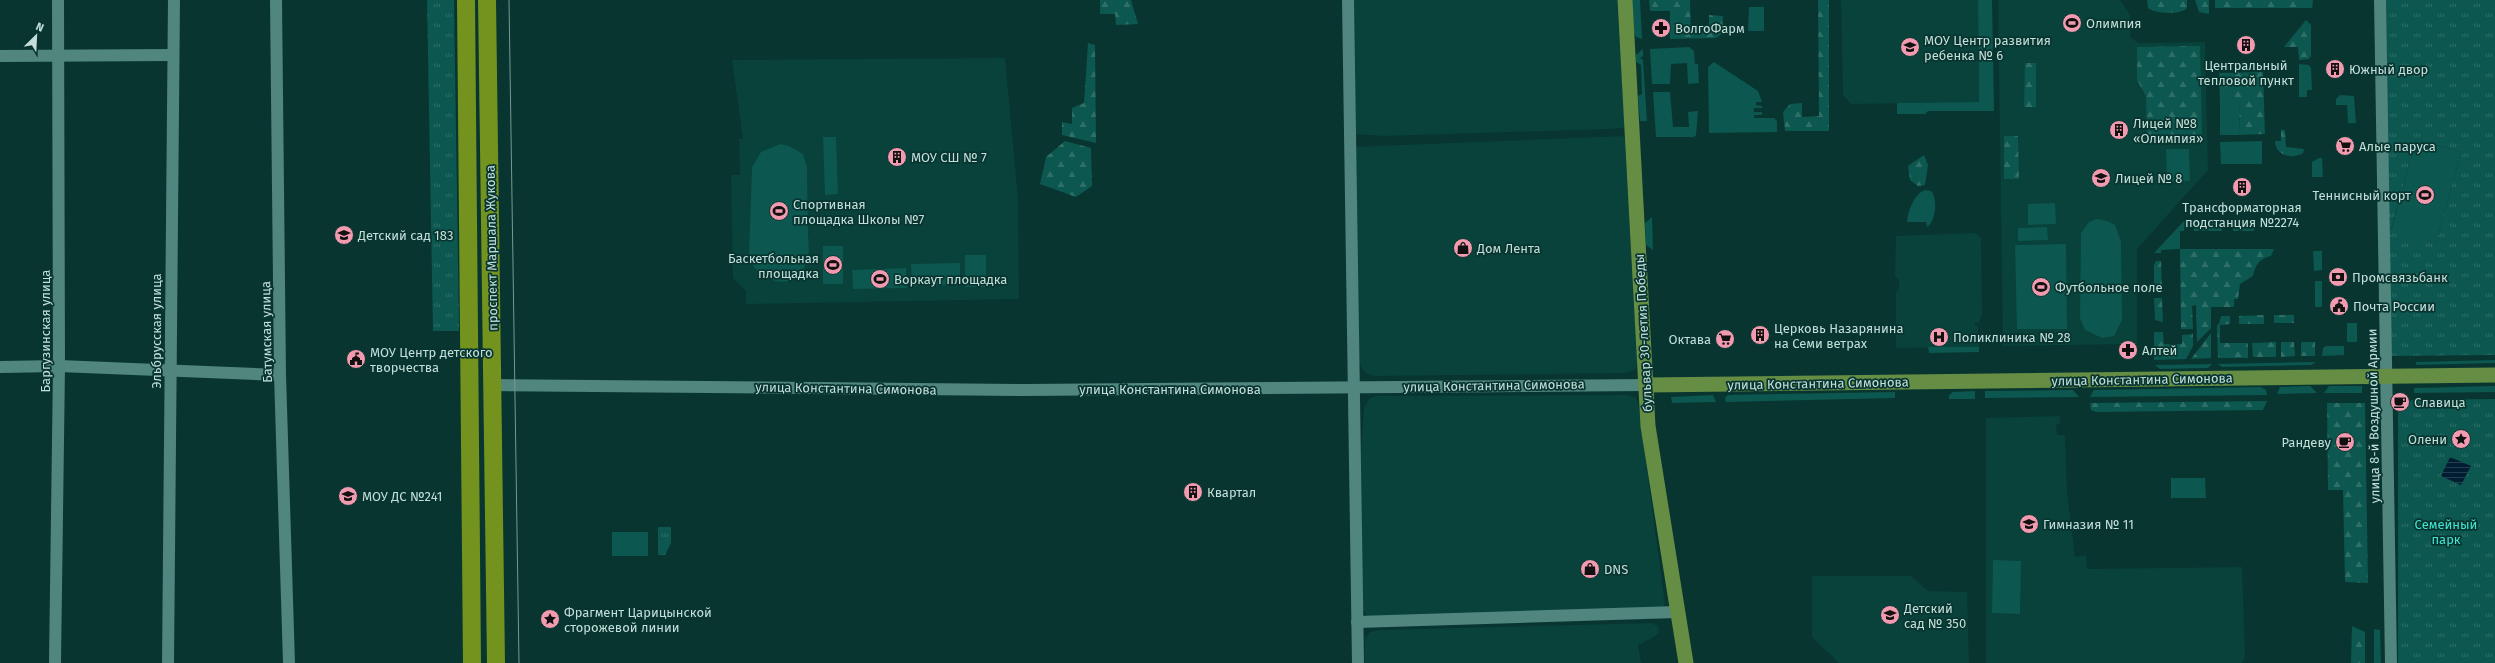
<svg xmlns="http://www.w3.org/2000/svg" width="2495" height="663" font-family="'Fira Sans',sans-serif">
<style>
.built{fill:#09413b}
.grass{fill:#0c574f}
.forest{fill:url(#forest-firs)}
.park{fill:url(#park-tufts);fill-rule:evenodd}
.water{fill:url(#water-rules)}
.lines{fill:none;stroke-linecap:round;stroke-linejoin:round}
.minor{stroke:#50867e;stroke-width:12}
.major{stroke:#668d44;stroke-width:15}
.highway{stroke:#74921e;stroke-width:18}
.tram{stroke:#769893;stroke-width:1}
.labels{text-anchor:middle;stroke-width:3.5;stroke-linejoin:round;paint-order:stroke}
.poi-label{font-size:13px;fill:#c4dfda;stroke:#083530;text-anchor:start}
.street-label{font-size:13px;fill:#c4dfda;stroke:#083530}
.park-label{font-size:13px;fill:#42e4d2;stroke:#083530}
</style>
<defs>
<pattern id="forest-firs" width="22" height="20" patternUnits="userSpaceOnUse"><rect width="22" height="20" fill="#0c574f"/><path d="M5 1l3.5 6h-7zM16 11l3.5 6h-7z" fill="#2e6f68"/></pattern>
<pattern id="park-tufts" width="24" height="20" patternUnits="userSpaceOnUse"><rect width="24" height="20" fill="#0c574f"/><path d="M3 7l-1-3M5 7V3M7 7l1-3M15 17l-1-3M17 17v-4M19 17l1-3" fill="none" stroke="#2e6f68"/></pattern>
<pattern id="water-rules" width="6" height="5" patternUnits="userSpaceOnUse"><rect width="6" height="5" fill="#001d32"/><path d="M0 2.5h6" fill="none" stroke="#243d4f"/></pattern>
</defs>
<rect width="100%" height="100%" fill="#083530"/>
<g class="built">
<path d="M1354,0h263l8,126 -3,2 -13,1 -226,7 -28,-2z"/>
<path d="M1841,0h137l1,102 -128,2 -8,-9z"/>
<path d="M1998,0h122l10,15v22l8,6 67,-1 3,128 -71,79v95l-134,2z"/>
<path d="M1005,58l13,141 1,100 -273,5v-13l-13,-13 -2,-103h9l-1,-36h4l-11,-79z"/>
<path d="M1623,136l2,3 12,225 -2,6 -11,3 -251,3 -9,-4 -5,-11 -4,-214z"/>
<path d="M1975,233l6,5 1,76 -3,9h-4v3h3l1,21 -83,1v-55l3,-5v-8l-4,-4 1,-40z"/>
<path d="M1626,395l9,2 3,5 27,202 -2,3 -293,11 -4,-3 -4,-8 -1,-151 3,-48 6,-10 7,-2z"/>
<path d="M2060,416v8l-4,1 1,10h8l2,57 8,65 11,-2 1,14 155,-2 3,90 -3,6h-256v-245z"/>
<path d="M1812,576h99l17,15 39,1 2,71h-130l-27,-26z"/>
<path d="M1651,623l7,3 1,6 -5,5 -16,8 3,18h-276v-24l5,-7 9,-2z"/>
</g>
<g class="grass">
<path d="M1632,0h8l2,39 -6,-2 -2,-5z"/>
<path d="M1978,0h14l2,111h-66l-3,3h-28v-11l82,-1z"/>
<path d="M1749,7h15v24h-16z"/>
<path d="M1689,47l5,4 1,13h3l1,19 -11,1 -1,-21 -16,1 -1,20h-18l-2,-35z"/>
<path d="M1643,49v7l-3,2 3,2 4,61h-7l-2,-25 4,-2 -1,-29 -5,-3v-7z"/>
<path d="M1714,62l44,29 4,11h-6v3l6,1v2h-8v4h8v3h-8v3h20l3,3v11l-68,1 -1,-66z"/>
<path d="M2299,64l10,1 2,3 1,22h-5v7h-8z"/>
<path d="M1653,92h17l3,35h16l-1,-15 10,-1 -2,24 -2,2h-38z"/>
<path d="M2340,95l14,1 2,27h-8l-1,-18h-11v-6z"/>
<path d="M2239,101l1,34h-20v-33z"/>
<path d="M823,137h13l2,57 -13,1z"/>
<path d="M2416,139l45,13 -25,91 -45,-12z"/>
<path d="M2262,141v23h-41l-1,-22z"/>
<path d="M780,144l9,2 14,8 4,13c0,22 1,44 1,65 0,8 2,17 0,25 -1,4 -3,10 -5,14 -16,22 -50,7 -54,-16l3,-88 9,-15z"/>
<path d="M2166,149h23l1,32 -23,1z"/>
<path d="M2319,158h3l1,19h-11v-15z"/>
<path d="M1925,190l6,1c7,7 5,31 -4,36l-1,-5h-19c1,-11 7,-28 18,-32z"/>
<path d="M2055,203l1,21 -28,1v-21z"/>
<path d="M1652,217l1,33 -7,-5 -1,-22z"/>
<path d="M2097,219l10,2 8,4 6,17 1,78 -8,16 -12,2 -17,-8 -5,-12 1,-85 8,-11z"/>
<path d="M2185,220l-1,11h-4v18l-19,1v3h-7z"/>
<path d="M2047,227l1,13 -30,1v-13z"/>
<path d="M2066,244l1,85h-50l-2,-84z"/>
<rect x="823" y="246" width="20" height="38"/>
<path d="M2313,251h9v19l-8,1z"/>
<rect x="965" y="255" width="21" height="32"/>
<path d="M960,263v22l-48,1 -1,-22z"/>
<path d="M906,268l1,20 -54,1 -1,-19z"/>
<rect x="2315" y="281" width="7" height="26"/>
<rect x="2347" y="323" width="10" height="19"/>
<path d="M2326,346h18v9l-22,1 1,-8z"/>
<path d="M1928,347h51v5l-50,1z"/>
<path d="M2495,360v3l-79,2v-3z"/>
<path d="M2316,362l-5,3 -89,2 -4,-3z"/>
<path d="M2212,364l-4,4 -48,1 -5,-4z"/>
<path d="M2310,386l7,7 -40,1 3,-7z"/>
<path d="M2329,386h33v7h-38z"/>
<path d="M2495,386v6l-81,1v-5z"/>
<path d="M2261,387l5,3 1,5 -177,2 4,-7z"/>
<path d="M2073,390l6,7 -94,1v-7z"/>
<path d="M1975,391v8h-26v-4l4,-3z"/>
<path d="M1895,392v6l-169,4 -1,-4 3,-3z"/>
<path d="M1713,395l3,7 -44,1 -1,-6z"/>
<path d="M2171,478h34l1,20h-35z"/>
<rect x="612" y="532" width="36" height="24"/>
<path d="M1993,560l28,1 -1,53 -28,-1z"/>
<path d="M2374,629l6,1 1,33h-7z"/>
</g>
<g class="forest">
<path d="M1100,0h31l7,24 -22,1 -1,-11h-15z"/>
<path d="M1649,0h41l1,32h18v-17l14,1v17l-7,5 -46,1v-28h-20z"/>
<path d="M1818,0h11v131h-44l-2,-19 7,-8 12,-1v14l17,-1z"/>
<path d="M2147,0h40v8c-6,7 -32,6 -39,0z"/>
<path d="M2195,0h14v14l-10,-2z"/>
<path d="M2215,0h98l-1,8h-97z"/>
<path d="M2306,20l5,5v31l-2,3 -10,1 -1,-13h-14z"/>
<path d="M1088,43l7,2 1,98 -34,-8v-13l10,2v-16l12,-5z"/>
<path d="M2200,46l2,93h-55l-1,-43 -9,-16v-33z"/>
<path d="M2025,63h11v44h-12z"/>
<path d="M2263,72l2,62 -25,1 -1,-33h-19l-1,-29z"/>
<path d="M2281,130h4l1,17 18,2 -1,4c-11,7 -28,2 -28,-12h6z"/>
<path d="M2004,136h14l1,43h-15z"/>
<path d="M1065,141l26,7 1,38 -16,11 -36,-13 6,-27z"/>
<path d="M1924,155l4,10 -3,20 -7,1 -8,-6 -2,-14z"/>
<path d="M2250,220l4,3v8h-21v-7l16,-1z"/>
<path d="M2194,223h27l1,8h-28z"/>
<path d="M2180,249h94l-3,7c-11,2 -16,9 -18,20l-13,8 -2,15h-4v8h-23v21l-14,14 -1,-37 -4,1 1,23h-12z"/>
<path d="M2156,261h5l1,27 -8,-2v-21z"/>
<path d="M2154,298h8l1,24 -8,-2z"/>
<path d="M2264,315v9h-25v-8z"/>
<rect x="2274" y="315" width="20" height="8"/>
<path d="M2221,316h9v8l-10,1v18h28v15h-30l-1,-33 2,-1z"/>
<path d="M2154,332h9l1,12h18v-9l11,-1v12l-7,13 -32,1z"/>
<path d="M2211,333v25l-20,1z"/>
<path d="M2276,342v15h-23l-1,-14z"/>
<path d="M2281,342h13l1,14 -14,1z"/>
<rect x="2301" y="342" width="14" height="14"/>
<path d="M2267,401l-4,9 -167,2 -5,-2 -1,-7z"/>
<path d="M2327,403h38l3,180 -23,-1 -2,-92h-15z"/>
<path d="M2352,626l13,6v31h-14z"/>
</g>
<g class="park">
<path d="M427,0h27l5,331h-26z"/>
<path d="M2385,0h110v355l-105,1zM2416,139l45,13 -25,91 -45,-13z"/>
<path d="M2495,399v264h-97v-252l14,-11z"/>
<path d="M658,527h13v16l-6,12h-7z"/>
</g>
<path class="water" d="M2450,457l21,9 -10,19 -20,-9z"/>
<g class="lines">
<g class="minor">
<path d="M276,0l4,375 9,288"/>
<path d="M1348,0l10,663"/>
<path d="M2380,0l11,663"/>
<path d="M0,56l173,-1"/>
<path d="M0,367l59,-1 221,9"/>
<path d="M493,385l531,5 622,-5"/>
<path d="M1357,622l320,-10"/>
<path d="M55,663l4,-297 -1,-366"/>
<path d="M168,663l6,-663"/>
</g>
<g class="major">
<path d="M1625,0l23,426 38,237"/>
<path d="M1646,385l849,-10"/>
</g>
<g class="highway">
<path d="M466,0l6,663"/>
<path d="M487,0l9,663"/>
</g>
<path class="tram" d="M509,0l10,663"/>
</g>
<defs>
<symbol id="stadium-disc" viewBox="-11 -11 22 22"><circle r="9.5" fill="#f29aaf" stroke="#083530"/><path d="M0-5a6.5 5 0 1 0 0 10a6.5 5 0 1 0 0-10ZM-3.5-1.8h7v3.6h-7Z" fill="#111"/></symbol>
<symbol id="pharmacy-disc" viewBox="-11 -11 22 22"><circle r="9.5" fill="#f29aaf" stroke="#083530"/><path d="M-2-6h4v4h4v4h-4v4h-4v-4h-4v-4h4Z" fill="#111"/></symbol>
<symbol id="building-disc" viewBox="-11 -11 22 22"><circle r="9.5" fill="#f29aaf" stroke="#083530"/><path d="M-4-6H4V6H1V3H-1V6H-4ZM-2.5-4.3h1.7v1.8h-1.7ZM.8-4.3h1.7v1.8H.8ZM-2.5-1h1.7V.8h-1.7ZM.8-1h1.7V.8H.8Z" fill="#111"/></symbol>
<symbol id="school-disc" viewBox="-11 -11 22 22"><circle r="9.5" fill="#f29aaf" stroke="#083530"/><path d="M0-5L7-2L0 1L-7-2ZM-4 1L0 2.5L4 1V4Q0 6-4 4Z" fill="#111"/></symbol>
<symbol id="supermarket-disc" viewBox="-11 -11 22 22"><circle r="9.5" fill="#f29aaf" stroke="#083530"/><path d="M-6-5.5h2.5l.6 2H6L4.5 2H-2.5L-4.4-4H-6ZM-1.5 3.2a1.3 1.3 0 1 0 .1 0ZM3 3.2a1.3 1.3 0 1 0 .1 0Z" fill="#111"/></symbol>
<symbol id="shop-disc" viewBox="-11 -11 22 22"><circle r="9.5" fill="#f29aaf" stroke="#083530"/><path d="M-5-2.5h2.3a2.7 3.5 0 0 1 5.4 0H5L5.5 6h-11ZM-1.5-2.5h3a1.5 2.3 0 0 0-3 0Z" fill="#111"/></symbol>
<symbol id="bank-disc" viewBox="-11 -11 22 22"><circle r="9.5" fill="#f29aaf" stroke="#083530"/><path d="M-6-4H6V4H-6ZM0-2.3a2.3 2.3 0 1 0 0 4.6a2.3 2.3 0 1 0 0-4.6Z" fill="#111"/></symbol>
<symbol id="civic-disc" viewBox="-11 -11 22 22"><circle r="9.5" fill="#f29aaf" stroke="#083530"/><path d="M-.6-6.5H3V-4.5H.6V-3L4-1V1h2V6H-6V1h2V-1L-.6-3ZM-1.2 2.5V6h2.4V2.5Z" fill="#111"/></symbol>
<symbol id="hospital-disc" viewBox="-11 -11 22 22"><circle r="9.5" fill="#f29aaf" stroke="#083530"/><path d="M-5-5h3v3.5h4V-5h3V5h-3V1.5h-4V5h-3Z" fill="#111"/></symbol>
<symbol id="cafe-disc" viewBox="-11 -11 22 22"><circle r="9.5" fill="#f29aaf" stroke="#083530"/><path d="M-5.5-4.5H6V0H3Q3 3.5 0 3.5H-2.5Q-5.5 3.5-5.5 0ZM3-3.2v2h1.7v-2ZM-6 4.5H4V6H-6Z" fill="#111"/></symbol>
<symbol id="sight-disc" viewBox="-11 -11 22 22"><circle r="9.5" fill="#f29aaf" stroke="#083530"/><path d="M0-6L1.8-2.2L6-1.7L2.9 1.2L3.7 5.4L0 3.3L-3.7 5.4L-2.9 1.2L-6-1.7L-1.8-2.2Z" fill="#111"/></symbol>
</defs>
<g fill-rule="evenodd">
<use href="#stadium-disc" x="2061" y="12" width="22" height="22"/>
<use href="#pharmacy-disc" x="1650" y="17" width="22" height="22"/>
<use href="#building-disc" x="2235" y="34" width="22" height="22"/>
<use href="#school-disc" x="1899" y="36" width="22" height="22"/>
<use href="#building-disc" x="2324" y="58" width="22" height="22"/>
<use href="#building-disc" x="2108" y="119" width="22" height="22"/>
<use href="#supermarket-disc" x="2334" y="135" width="22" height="22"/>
<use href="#building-disc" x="886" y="146" width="22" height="22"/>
<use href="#school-disc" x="2090" y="167" width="22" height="22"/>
<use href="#building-disc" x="2231" y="176" width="22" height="22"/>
<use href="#stadium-disc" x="2414" y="184" width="22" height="22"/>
<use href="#stadium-disc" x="768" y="200" width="22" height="22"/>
<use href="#school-disc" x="333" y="224" width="22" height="22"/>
<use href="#shop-disc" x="1452" y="237" width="22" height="22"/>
<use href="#stadium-disc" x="822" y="254" width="22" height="22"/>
<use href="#bank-disc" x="2327" y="266" width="22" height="22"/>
<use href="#stadium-disc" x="869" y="268" width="22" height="22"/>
<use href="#stadium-disc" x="2030" y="276" width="22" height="22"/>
<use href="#civic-disc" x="2328" y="295" width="22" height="22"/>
<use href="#building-disc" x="1749" y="324" width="22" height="22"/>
<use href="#hospital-disc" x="1928" y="326" width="22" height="22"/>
<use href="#supermarket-disc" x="1714" y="328" width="22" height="22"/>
<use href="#pharmacy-disc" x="2117" y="339" width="22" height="22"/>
<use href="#civic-disc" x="345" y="348" width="22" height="22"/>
<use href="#cafe-disc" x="2389" y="391" width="22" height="22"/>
<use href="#sight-disc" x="2450" y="428" width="22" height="22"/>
<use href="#cafe-disc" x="2334" y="431" width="22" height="22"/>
<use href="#building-disc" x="1182" y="481" width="22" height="22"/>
<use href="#school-disc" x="337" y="485" width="22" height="22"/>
<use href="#school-disc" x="2018" y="513" width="22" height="22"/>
<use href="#shop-disc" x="1579" y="558" width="22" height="22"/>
<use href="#school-disc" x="1879" y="604" width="22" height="22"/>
<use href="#sight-disc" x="539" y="608" width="22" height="22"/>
</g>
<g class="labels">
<g class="poi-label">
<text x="2086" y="28">Олимпия</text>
<text x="1675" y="33">ВолгоФарм</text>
<text x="1924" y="45">МОУ Центр развития<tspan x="1924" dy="15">ребенка № 6</tspan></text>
<text x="2246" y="70" text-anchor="middle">Центральный<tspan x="2246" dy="15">тепловой пункт</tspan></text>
<text x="2349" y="74">Южный двор</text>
<text x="2133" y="128">Лицей №8<tspan x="2133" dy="15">«Олимпия»</tspan></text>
<text x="2359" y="151">Алые паруса</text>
<text x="911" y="162">МОУ СШ № 7</text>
<text x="2115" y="183">Лицей № 8</text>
<text x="2411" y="200" text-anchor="end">Теннисный корт</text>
<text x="793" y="209">Спортивная<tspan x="793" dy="15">площадка Школы №7</tspan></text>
<text x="2242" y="212" text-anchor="middle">Трансформаторная<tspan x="2242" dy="15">подстанция №2274</tspan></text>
<text x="358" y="240">Детский сад 183</text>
<text x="1477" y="253">Дом Лента</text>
<text x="819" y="263" text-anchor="end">Баскетбольная<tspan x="819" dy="15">площадка</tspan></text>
<text x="2352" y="282">Промсвязьбанк</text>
<text x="894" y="284">Воркаут площадка</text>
<text x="2055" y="292">Футбольное поле</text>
<text x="2353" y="311">Почта России</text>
<text x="1774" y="333">Церковь Назарянина<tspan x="1774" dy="15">на Семи ветрах</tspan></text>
<text x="1953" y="342">Поликлиника № 28</text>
<text x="1711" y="344" text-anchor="end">Октава</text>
<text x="2142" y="355">Алтей</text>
<text x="370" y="357">МОУ Центр детского<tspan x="370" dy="15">творчества</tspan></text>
<text x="2414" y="407">Славица</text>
<text x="2447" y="444" text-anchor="end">Олени</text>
<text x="2331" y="447" text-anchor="end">Рандеву</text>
<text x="1207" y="497">Квартал</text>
<text x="362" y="501">МОУ ДС №241</text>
<text x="2043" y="529">Гимназия № 11</text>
<text x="1604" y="574">DNS</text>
<text x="1904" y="613">Детский<tspan x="1904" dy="15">сад № 350</tspan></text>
<text x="564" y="617">Фрагмент Царицынской<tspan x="564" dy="15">сторожевой линии</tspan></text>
</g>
<g class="street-label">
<text transform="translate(491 248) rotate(-91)" y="5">проспект Маршала Жукова</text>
<text transform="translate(45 331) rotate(-90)" y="5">Баргузинская улица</text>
<text transform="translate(156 331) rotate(-90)" y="5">Эльбрусская улица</text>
<text transform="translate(266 332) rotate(-91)" y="5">Батумская улица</text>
<text transform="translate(1643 333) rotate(-93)" y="5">бульвар 30-летия Победы</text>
<text transform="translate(2142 379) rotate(-1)" y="5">улица Константина Симонова</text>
<text transform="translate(1818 383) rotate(-1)" y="5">улица Константина Симонова</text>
<text transform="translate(1494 385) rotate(-1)" y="5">улица Константина Симонова</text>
<text transform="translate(846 388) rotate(1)" y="5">улица Константина Симонова</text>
<text x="1170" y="394">улица Константина Симонова</text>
<text transform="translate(2373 416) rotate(-91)" y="5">улица 8-й Воздушной Армии</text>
</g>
<g class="park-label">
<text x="2446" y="529">Семейный<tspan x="2446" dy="15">парк</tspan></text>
</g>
</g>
<g transform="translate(36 36) rotate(24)" stroke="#083530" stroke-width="3" paint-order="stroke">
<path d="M0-3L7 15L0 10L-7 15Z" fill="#c4dfda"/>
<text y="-6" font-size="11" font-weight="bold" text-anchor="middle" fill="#c4dfda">N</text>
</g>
</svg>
